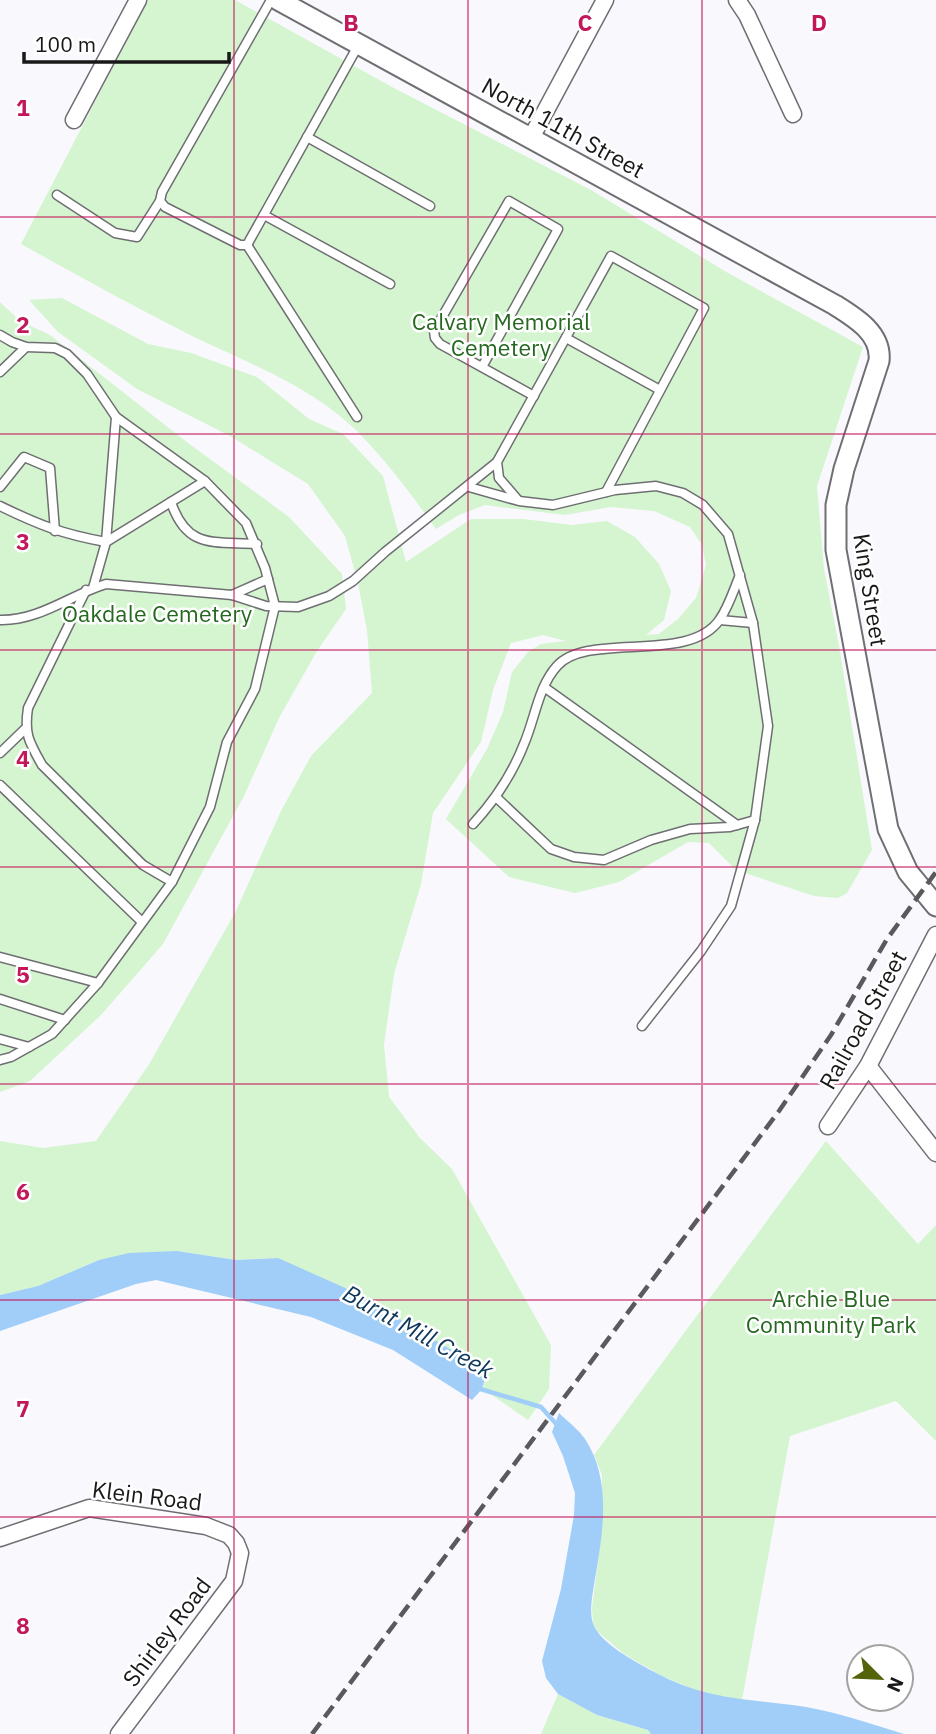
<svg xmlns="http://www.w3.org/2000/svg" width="936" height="1734" font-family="'IBM Plex Sans',sans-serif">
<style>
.green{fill:#d4f5cf}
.water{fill:#a0cef9}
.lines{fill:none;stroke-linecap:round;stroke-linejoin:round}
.stream{stroke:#a0cef9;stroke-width:4.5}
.service-casing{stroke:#6f6f73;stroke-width:11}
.minor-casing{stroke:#6f6f73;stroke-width:19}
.tertiary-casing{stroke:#6f6f73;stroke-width:23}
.service{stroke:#fff;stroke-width:8}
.minor{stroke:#fff;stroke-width:16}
.tertiary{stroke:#fff;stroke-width:19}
.rail{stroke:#5a5a5d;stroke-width:4.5;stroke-dasharray:14 7;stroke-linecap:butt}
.grid{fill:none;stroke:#c2185b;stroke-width:2;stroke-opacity:0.55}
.labels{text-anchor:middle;stroke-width:5;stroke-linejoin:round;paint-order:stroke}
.street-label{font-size:23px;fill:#181819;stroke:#fff}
.park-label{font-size:23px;fill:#25681f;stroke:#fff}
.water-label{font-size:24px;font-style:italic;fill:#0f395c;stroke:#fff}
.grid-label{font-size:23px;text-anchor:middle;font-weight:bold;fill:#c2185b;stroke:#fff;stroke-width:5;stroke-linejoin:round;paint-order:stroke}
</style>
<rect width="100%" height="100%" fill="#f8f8fd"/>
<g class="green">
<path d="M148,0h87l157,87 199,103 137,83 135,74 -46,139 7,83 15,77 33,204 -25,43 -9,5 -24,-2 -78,-26 -27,-27 -21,-1 -69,40 -44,11 -66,-16 -63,-58 41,-70 16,-37 9,-40 16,-20 13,-8 25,-3 -23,-6 -32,8 -18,47 -12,52 -48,71 -12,71 -27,90 -10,71 5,52 31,41 32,31 99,176 -2,44 -21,31 -45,-31 3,-13 -208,-118 -42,2 -59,-9 -78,9 -61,26 -38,9v-154l43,7 53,-7 52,-75 88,-155 45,-100 30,-55 61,-63 -5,-63 -9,-47 -13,-47 -37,-52 -78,-48 -93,-47 -79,-57 -29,-32 33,-2 86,46 43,9 66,24 52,42 34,15 40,42 23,86 65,-43h52l49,6 35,-4 28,16 24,27 12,27 -7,29 -18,15 13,-1 19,-15 18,-21 10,-33 -4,-20 -12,-18 -36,-16 -43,-4 -46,8 -80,-10 -26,10 -23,14c-23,-33 -49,-67 -77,-96 -47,-47 -111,-70 -169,-98 -57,-29 -113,-60 -169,-91z"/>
<path d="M0,302l20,19 30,14 138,108 101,74 53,57 4,35 -29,42 -37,65 -36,80 -81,148 -62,71 -71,66 -30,11z"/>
<path d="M826,1141l92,103 18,-19v216l-40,-40 -106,35 -48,264 -39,-7 -41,-17 -38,-22 -27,-23 -4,-7 -1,-16 9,-70 1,-63 -8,-20z"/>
<path d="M558,1694l39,21 51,15 3,4h-110z"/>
</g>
<g class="water">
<path d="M177,1251l59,9 42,-2 74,33 130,77c6,15 0,22 -10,32l-79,-50 -82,-33 -155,-37 -20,4 -136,47v-36l38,-9 61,-26 30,-7z"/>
<path d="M559,1413c8,8 19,16 26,26 27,41 18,94 10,140 -2,14 -7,34 -1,47 9,20 49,40 68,50 50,25 92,23 144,31 33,6 66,17 98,27h-253l-3,-4 -51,-15 -39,-21 -12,-16 -4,-17 19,-72 13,-74 1,-22 -12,-37 -11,-24z"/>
</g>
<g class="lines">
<path class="stream" d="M477,1388l64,19 17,19"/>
<defs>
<g id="service">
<path d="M271,0l-109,192 -2,9 5,6 75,38h7l112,-201"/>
<path d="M307,137l123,69"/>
<path d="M57,195l58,38 22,4 23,-36"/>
<path d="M264,215l126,69"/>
<path d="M247,245l110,172"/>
<path d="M0,335l12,7 14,5 29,1 12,6 20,20 29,43 -10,125 -13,46"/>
<path d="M566,338l94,52"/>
<path d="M482,367l76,-138 -49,-28 -75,130 1,7 5,6 94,52"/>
<path d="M0,372l26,-25"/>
<path d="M0,487l24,-30 26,11 5,63"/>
<path d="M469,487l50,14 34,4 62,-15 41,-4 27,7 20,12 25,29 25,89 15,103 -13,94 -24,86 -30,45 -59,75"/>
<path d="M518,500l-19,-22 -2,-16 114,-206 93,52 -98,184"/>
<path d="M171,502c16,48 43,39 86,42"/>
<path d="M0,506c39,19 62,28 106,36l99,-61"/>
<path d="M86,590l-58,118c-4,26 1,34 14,57l101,100 29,17"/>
<path d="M232,595l36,-16"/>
<path d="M0,620c39,1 70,-25 106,-36l126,11 34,11 32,1 31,-11 24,-15 32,-29 112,-90"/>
<path d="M720,620l33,3"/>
<path d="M544,687l193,138"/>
<path d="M0,753l25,-24"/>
<path d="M0,785l141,136"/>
<path d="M497,798l54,51 23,8 30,3 47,-20 39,-11 40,-2 25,-7"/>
<path d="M473,824c22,-24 39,-49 51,-80 11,-25 14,-57 33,-78 31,-35 133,-1 163,-47 9,-13 14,-30 20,-44"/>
<path d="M0,957l98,26"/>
<path d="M0,999l65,21"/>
<path d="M0,1039l29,8"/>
<path d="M0,1060l11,-3 41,-23 46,-51 74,-101 38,-75 17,-65 28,-53 20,-83 -10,-38 -19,-45 -41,-42 -89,-64"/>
</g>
<g id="minor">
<path d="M737,0l10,15 46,99"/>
<path d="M74,120l64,-120"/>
<path d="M531,138l74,-138"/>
<path d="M868,1066l68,87"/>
<path d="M828,1126l40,-60 68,-131"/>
<path d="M0,1538l89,-30 117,18 23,9 7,8 4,10 -6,28 -115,153"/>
</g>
<path id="tertiary" d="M278,0l557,305c21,13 47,29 44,56l-35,108 -8,36v45l52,279 20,43 28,34"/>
</defs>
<use href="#service" class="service-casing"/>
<use href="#minor" class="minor-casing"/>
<use href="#tertiary" class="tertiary-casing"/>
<use href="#service" class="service"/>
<use href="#minor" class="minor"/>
<use href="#tertiary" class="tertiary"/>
<path class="rail" d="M312,1734l467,-623 52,-76 56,-96 49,-67"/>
</g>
<path class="grid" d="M234,0v1734M468,0v1734M702,0v1734M0,217h936M0,434h936M0,650h936M0,867h936M0,1084h936M0,1300h936M0,1517h936"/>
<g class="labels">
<g class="street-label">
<text transform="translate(563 128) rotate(29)" y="8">North 11th Street</text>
<text transform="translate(870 590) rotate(81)" y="8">King Street</text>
<text transform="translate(863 1020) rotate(-61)" y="8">Railroad Street</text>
<text transform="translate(147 1496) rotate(7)" y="8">Klein Road</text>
<text transform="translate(167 1632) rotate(-53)" y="8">Shirley Road</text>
</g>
<g class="park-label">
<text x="501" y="330">Calvary Memorial<tspan x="501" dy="26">Cemetery</tspan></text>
<text x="157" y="622">Oakdale Cemetery</text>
<text x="831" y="1307">Archie Blue<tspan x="831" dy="26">Community Park</tspan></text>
</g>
<g class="water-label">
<text transform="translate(418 1332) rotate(29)" y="8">Burnt Mill Creek</text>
</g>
</g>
<g class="grid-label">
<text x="351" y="31">B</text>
<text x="585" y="31">C</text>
<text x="819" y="31">D</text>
<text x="23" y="116">1</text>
<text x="23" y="333">2</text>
<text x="23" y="550">3</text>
<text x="23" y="767">4</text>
<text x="23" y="983">5</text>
<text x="23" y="1200">6</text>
<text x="23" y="1417">7</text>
<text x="23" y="1634">8</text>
</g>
<g transform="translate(880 1678) rotate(114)"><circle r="33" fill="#ffffff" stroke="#a3a3a3" stroke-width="2"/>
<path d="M0-5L12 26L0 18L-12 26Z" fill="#536309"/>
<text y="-10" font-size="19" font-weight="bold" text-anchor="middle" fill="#181819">N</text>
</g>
<path d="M24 52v10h205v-10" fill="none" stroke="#181819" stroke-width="3.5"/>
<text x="35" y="52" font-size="21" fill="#181819" stroke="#ffffff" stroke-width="5" paint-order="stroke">100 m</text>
</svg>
